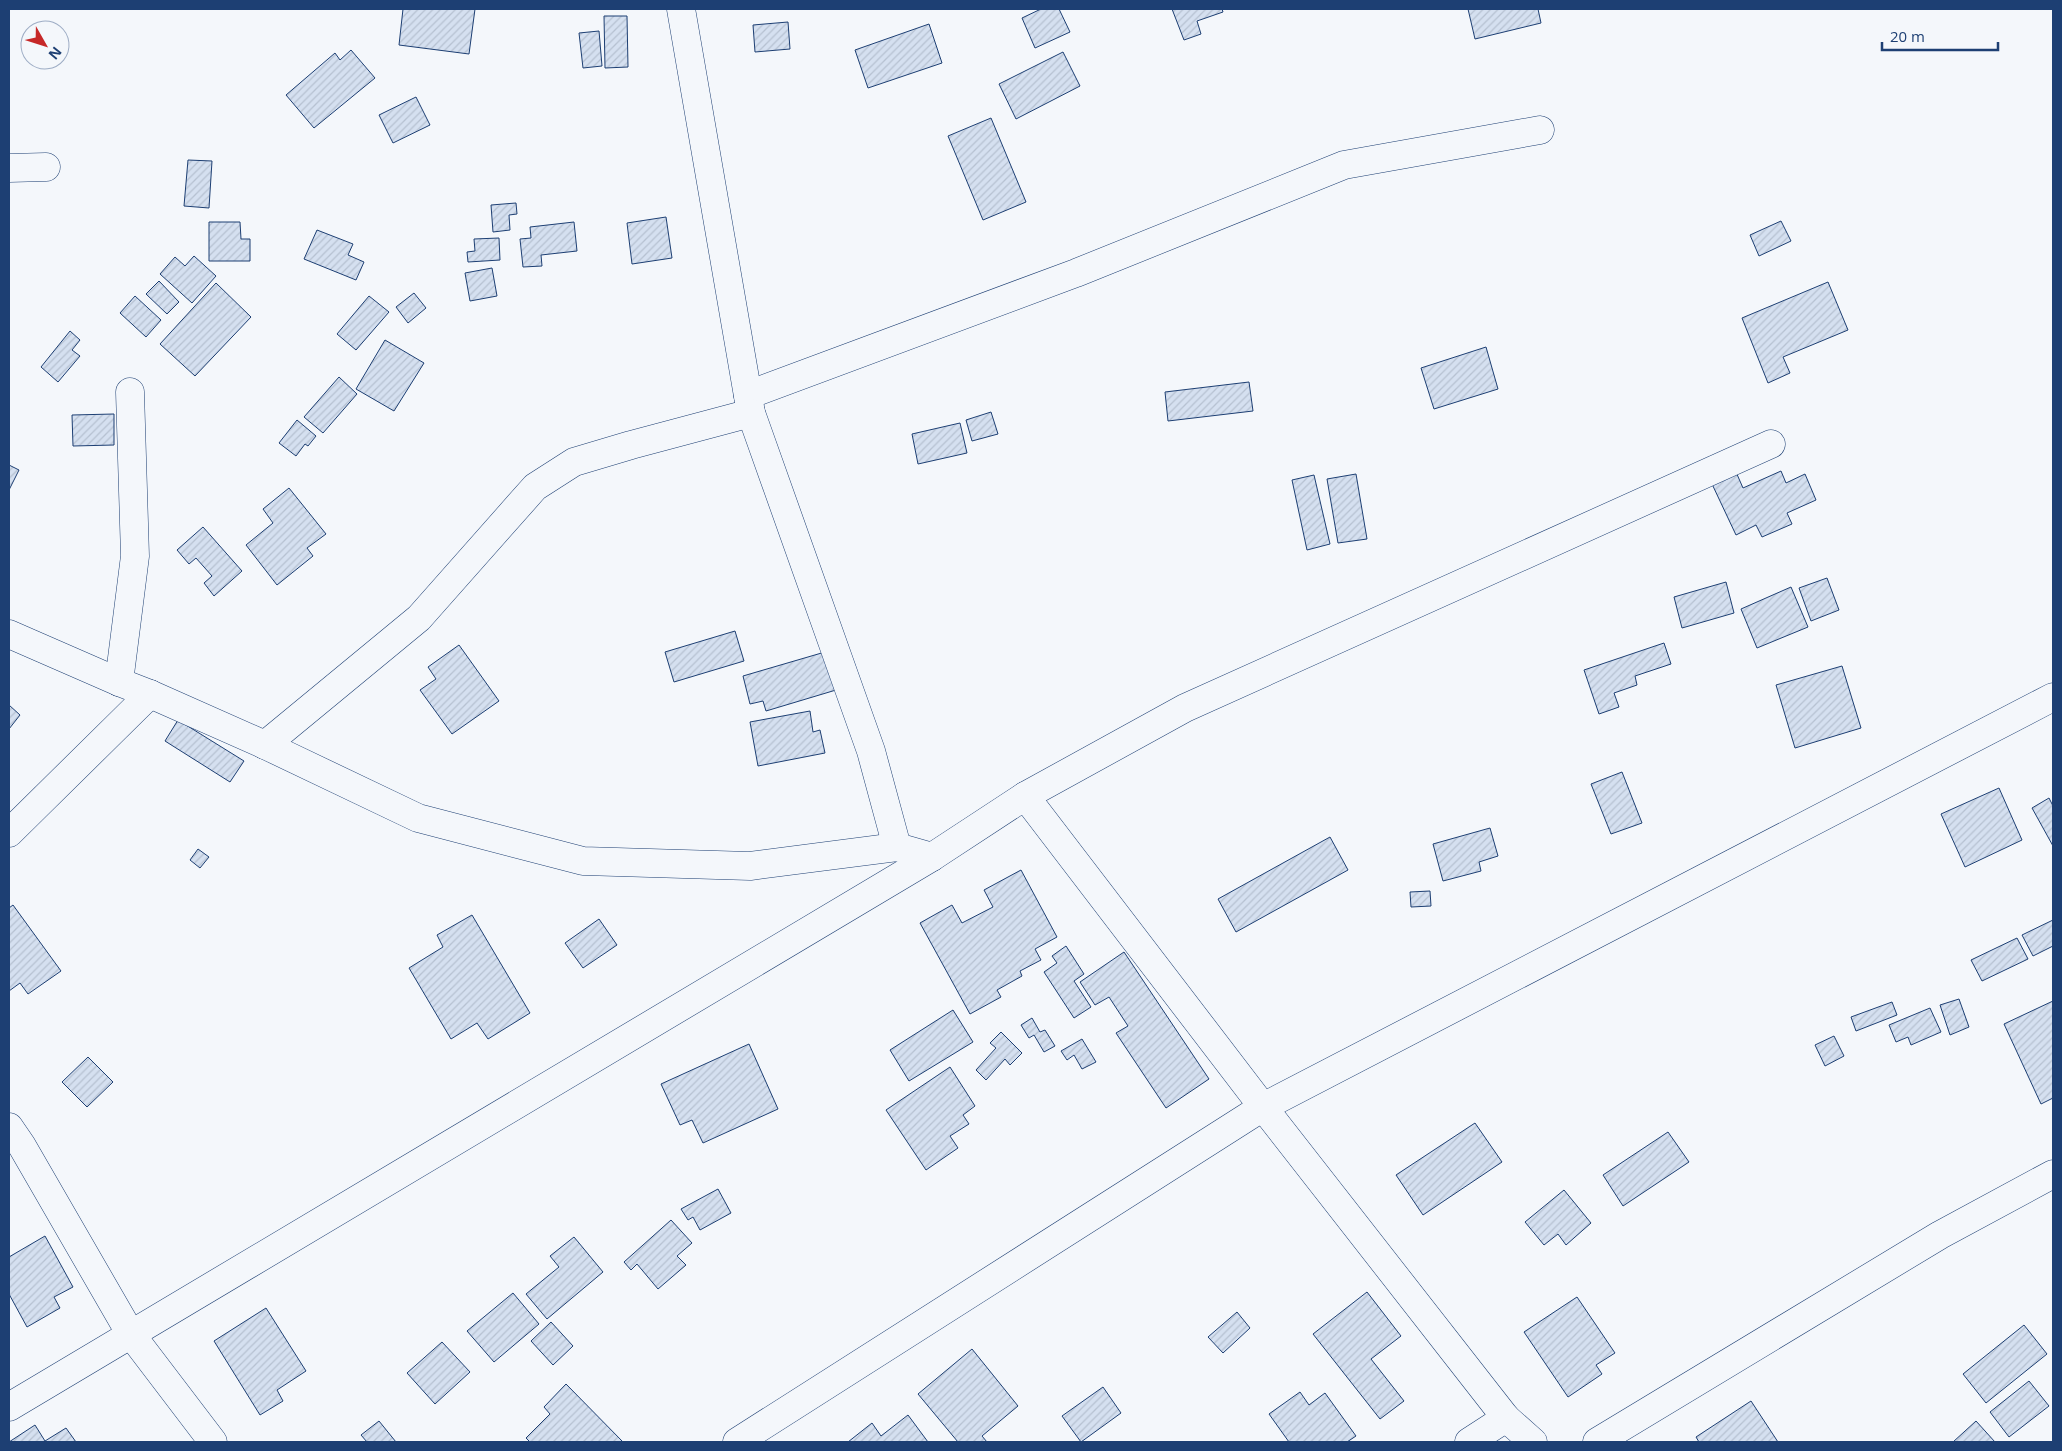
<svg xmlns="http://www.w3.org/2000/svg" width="2062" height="1451" font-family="'Open Sans',sans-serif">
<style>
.building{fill:url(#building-hatch);stroke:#1d3f73}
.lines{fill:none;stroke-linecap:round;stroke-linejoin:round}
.minor-casing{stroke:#1d3f73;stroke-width:29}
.minor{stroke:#f4f7fb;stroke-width:28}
</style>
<defs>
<pattern id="building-hatch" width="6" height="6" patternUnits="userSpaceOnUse" patternTransform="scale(1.25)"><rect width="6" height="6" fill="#d5e0f0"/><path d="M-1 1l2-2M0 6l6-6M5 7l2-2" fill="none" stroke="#b6c1d1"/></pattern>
</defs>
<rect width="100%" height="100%" fill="#f4f7fb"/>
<g class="building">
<path d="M403,9h72l-6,45 -70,-9z"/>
<path d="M1041,9h18l11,23 -35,16 -13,-30z"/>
<path d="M1172,9h50l1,3 -26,9 4,13 -17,6z"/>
<path d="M1468,9h70l3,14 -66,16z"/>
<path d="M604,16h23l1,51 -23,1z"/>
<path d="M788,22l2,27 -35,3 -2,-27z"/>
<path d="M929,24l13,39 -74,25 -13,-38z"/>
<path d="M599,31l3,35 -19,2 -4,-35z"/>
<path d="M351,50l24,28 -61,50 -28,-33 49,-42 5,7z"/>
<path d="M1063,52l17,34 -64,33 -17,-35z"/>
<path d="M416,97l14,28 -37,18 -14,-28z"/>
<path d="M991,118l35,84 -43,18 -35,-84z"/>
<path d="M188,160l24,1 -3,47 -25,-2z"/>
<path d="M516,203l1,11 -8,1 1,15 -17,2 -2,-27z"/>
<path d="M666,217l6,41 -40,6 -5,-41z"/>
<path d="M1781,221l10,20 -32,15 -9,-21z"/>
<path d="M209,222h31l1,17h9v22h-41z"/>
<path d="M574,222l3,29 -36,4 1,11 -19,1 -3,-28 11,-1 -1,-11z"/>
<path d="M317,230l36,14 -5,11 16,7 -8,18 -52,-21z"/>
<path d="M499,238l1,22 -32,2 -1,-10 8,-1 -1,-12z"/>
<path d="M194,256l22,20 -24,27 -32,-29 15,-17 10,9z"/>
<path d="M492,268l5,28 -27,5 -5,-28z"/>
<path d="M159,281l20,21 -12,12 -21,-20z"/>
<path d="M1828,282l20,48 -65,27 7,16 -22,10 -26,-65z"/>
<path d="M216,283l35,34 -56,59 -35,-32z"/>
<path d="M414,293l12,15 -18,15 -12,-16z"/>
<path d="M135,296l26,24 -15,17 -26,-24z"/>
<path d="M369,296l20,16 -33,38 -19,-16z"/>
<path d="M70,331l10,9 -8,10 8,6 -22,26 -17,-15z"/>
<path d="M385,340l39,23 -30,48 -38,-22z"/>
<path d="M1486,347l12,42 -64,20 -13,-41z"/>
<path d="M339,377l18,17 -34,39 -19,-16z"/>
<path d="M1249,382l4,29 -85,10 -3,-29z"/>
<path d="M991,412l7,22 -26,7 -6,-21z"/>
<path d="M114,414v31l-41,1 -1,-31z"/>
<path d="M297,420l19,16 -8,10 -3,-2 -9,12 -17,-13z"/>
<path d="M960,423l7,30 -49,11 -6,-30z"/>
<path d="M9,465l10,5 -10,20z"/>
<path d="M1781,471l5,12 19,-9 11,26 -29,13 5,11 -30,13 -6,-12 -20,10 -24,-51 24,-12 7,16z"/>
<path d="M1356,474l11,65 -29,4 -11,-64z"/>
<path d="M1314,475l16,69 -23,6 -15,-70z"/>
<path d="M289,488l37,46 -19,14 6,8 -36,29 -31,-40 27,-22 -10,-14z"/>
<path d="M203,527l39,44 -28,25 -10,-13 8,-7 -16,-18 -7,6 -12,-14z"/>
<path d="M1827,578l12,32 -28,11 -12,-33z"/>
<path d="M1726,582l8,31 -52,15 -8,-31z"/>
<path d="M1791,587l17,40 -51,21 -16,-39z"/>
<path d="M735,631l9,30 -70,21 -9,-30z"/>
<path d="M1664,643l7,21 -36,12 2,9 -23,8 5,14 -20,7 -15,-44z"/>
<path d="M459,645l40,56 -47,33 -32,-44 16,-11 -8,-12z"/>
<path d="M825,652l11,38 -70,21 -3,-10 -13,3 -7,-28z"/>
<path d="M1842,666l19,62 -66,20 -19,-63z"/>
<path d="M9,705l11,10 -11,14z"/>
<path d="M810,711l3,21 7,-2 5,23 -67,13 -8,-44z"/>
<path d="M178,720l66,41 -14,21 -65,-41z"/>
<path d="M1622,772l20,51 -31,11 -20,-50z"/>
<path d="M1999,788l23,52 -57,27 -24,-53z"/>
<path d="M2049,798l4,8v40l-21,-38z"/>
<path d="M1490,828l8,28 -19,6 2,9 -38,10 -10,-37z"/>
<path d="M1330,837l18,33 -112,62 -18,-33z"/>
<path d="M198,849l11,8 -9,11 -10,-8z"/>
<path d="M1021,870l36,67 -22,12 6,11 -21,11 2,5 -25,14 4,7 -31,17 -50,-91 32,-18 10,18 31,-16 -9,-17z"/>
<path d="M1430,891l1,15 -20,1 -1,-15z"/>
<path d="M13,905l48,66 -33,23 -8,-11 -11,8v-83z"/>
<path d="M472,915l58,98 -42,26 -11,-16 -26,16 -42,-71 34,-21 -6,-12z"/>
<path d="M599,919l18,26 -34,23 -18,-25z"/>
<path d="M2053,920v26l-20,10 -11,-21z"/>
<path d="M2017,938l11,21 -46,22 -11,-21z"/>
<path d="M1066,946l18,28 -10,7 17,26 -17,11 -30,-46 13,-9 -5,-7z"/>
<path d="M1124,952l85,127 -43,29 -50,-75 12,-7 -19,-29 -14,8 -15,-23z"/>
<path d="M1959,999l10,28 -19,8 -10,-30z"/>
<path d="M2053,1001v97l-12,6 -37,-80z"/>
<path d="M1892,1002l5,13 -41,16 -5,-14z"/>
<path d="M1930,1008l11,24 -30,13 -3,-8 -12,5 -7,-17z"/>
<path d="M953,1010l20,32 -64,39 -19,-31z"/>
<path d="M1032,1018l8,14 5,-2 10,16 -11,6 -10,-17 -5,3 -8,-13z"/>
<path d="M1001,1032l21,21 -12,12 -5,-6 -19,21 -10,-10 20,-22 -6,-5z"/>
<path d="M1834,1036l10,20 -19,10 -10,-21z"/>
<path d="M1082,1039l14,23 -14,7 -8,-14 -7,5 -6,-9z"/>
<path d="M749,1044l29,65 -75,34 -11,-23 -12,5 -19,-41z"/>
<path d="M88,1057l25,25 -26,25 -25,-25z"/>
<path d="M950,1067l25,39 -12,9 6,9 -19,12 8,12 -32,22 -40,-60z"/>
<path d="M1475,1123l27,39 -79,53 -27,-40z"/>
<path d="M1668,1132l21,30 -66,44 -20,-31z"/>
<path d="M718,1189l13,24 -31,17 -7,-13 -5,3 -7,-11z"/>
<path d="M1564,1190l27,33 -25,22 -8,-11 -14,11 -19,-23z"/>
<path d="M671,1220l21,23 -15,13 9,9 -28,24 -21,-25 -6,6 -7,-8z"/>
<path d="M45,1236l28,51 -19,10 6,11 -33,19 -18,-33v-37z"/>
<path d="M574,1237l29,35 -56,47 -21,-25 33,-27 -9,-11z"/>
<path d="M1367,1292l34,44 -30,23 33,42 -24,18 -67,-85z"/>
<path d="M513,1293l26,31 -45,38 -27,-31z"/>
<path d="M1577,1297l38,56 -19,12 6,9 -34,23 -44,-65z"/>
<path d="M266,1308l40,63 -29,19 6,11 -23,14 -46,-74z"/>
<path d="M1237,1312l13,16 -27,25 -15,-16z"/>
<path d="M551,1322l22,24 -20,19 -22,-24z"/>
<path d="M2024,1325l23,29 -61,49 -23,-29z"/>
<path d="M442,1342l28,30 -35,32 -28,-31z"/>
<path d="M972,1349l46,57 -36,30 5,6h-29l-40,-48z"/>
<path d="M2029,1381l20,25 -40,31 -19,-25z"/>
<path d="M566,1384l57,58h-93l-4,-4 24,-24 -6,-7z"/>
<path d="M1103,1387l18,26 -40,29 -19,-26z"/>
<path d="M1300,1392l9,13 16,-12 31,43 -9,6h-58l-20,-28z"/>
<path d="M1751,1401l27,41h-79l-3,-5z"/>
<path d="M908,1415l20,27h-80l24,-19 9,13z"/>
<path d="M379,1421l17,21h-29l-6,-7z"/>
<path d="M1976,1421l19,21h-42z"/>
<path d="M35,1425l10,16 21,-13 10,14h-67z"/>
</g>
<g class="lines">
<defs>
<g id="minor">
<path d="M681,9l70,404 120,338 26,96"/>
<path d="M9,168l37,-1"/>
<path d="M748,395l328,-122 268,-108 196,-35"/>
<path d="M9,634l110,48 31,12 115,51 153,73 165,43 167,5 147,-19 35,10"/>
<path d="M119,682l16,-126 -5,-164"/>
<path d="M265,745l154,-127 116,-131 39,-25 57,-17 120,-32"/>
<path d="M1025,796l160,-88 586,-264"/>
<path d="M9,833l141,-139"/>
<path d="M9,1127l13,19 108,187 83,109"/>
<path d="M9,1407l923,-550 93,-61 238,311 243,311 27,24"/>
<path d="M737,1442l526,-335 790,-410"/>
<path d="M1469,1442l37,-24"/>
<path d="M1597,1442l343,-207 113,-61"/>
</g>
</defs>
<use href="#minor" class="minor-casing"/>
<use href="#minor" class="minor"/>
</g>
<rect width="2062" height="1451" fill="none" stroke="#1d3f73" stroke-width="20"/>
<g transform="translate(45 45) rotate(129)"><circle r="24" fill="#f4f7fb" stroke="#9eadc5"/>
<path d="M0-4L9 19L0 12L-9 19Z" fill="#c62828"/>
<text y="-8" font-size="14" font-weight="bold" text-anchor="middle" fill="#1d3f73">N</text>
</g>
<path d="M1882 42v8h116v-8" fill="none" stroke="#1d3f73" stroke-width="2.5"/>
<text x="1890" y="42" font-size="15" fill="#1d3f73" stroke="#f4f7fb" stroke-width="4" paint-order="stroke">20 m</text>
</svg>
